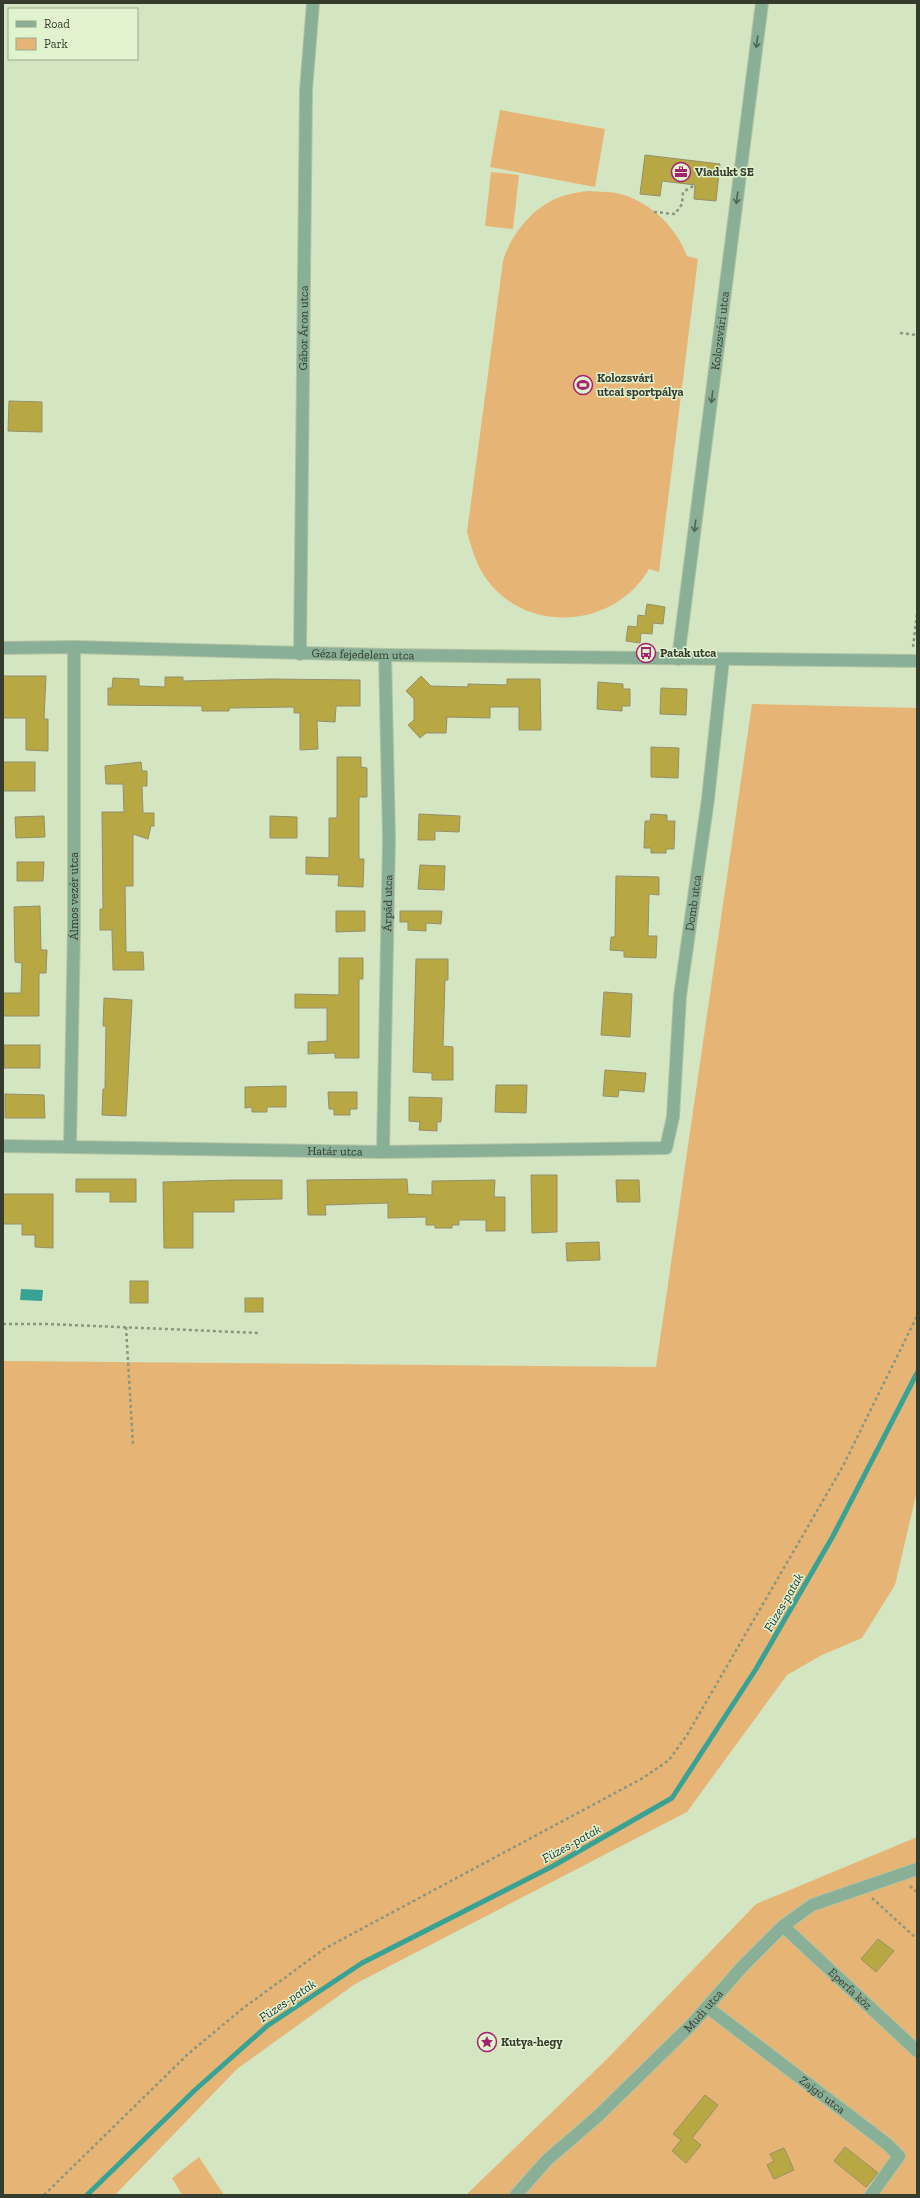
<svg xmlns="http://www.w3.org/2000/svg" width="920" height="2198" font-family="'Zilla Slab',serif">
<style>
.green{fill:#e6b576}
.water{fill:#38a295}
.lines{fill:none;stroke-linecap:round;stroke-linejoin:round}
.stream{stroke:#38a295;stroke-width:5}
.building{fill:#b7a843;stroke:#948f6c}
.minor-casing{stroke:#b4c3a4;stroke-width:14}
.path{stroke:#8a967d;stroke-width:2.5;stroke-dasharray:3 3;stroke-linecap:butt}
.minor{stroke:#89af96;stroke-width:12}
.oneway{stroke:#526452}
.labels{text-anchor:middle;stroke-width:3;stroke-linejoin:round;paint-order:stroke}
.poi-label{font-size:12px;font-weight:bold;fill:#353c2e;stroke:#e1f2cf;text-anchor:start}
.street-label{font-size:12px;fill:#353c2e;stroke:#e1f2cf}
.water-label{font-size:13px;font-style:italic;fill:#1b332f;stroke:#e1f2cf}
</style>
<rect width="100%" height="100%" fill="#d4e5c2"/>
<g class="green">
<path d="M500,110l105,19 -10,58 -105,-20z"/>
<path d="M491,172l28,3 -6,54 -28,-3z"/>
<path d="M587,191c12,1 26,0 37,4 30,10 52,33 63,61l11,3 -39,313 -10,-3c-34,59 -121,66 -162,11 -11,-15 -15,-31 -20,-48l36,-271c8,-28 33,-58 63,-66 7,-2 14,-3 21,-4z"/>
<path d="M752,704l165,4v783l-22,94 -33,53 -40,17 -35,20 -100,137 -332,172 -118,85 -122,126h-112v-834l653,6z"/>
<path d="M917,1837v358h-451l140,-135 150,-156z"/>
<path d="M199,2157l25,38h-42l-10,-17z"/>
</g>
<path class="water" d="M21,1289l22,1 -1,11 -22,-1z"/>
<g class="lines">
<path class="stream" d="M87,2195l108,-105 72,-64 95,-63 191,-97 119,-68 84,-129 77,-133 84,-163"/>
</g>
<g class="building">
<path d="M645,155l75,9 -4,37 -22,-2 1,-14 -33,-4 -2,15 -20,-2z"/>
<path d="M9,401l33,1v30l-34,-1z"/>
<path d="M647,604l18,3 -2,17 -10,-1 -1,11 -11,-1 -1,10 -14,-2 2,-15 9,1 1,-12 7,1z"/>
<path d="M3,676h43l-2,43h4v32l-22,-1v-32h-23z"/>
<path d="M421,676l10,10 37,1v-3l39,1v-6h33l1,51h-22v-23h-29v11l-43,-1 -1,16h-20l-6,5 -12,-13 6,-5v-21l-8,-8z"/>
<path d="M165,677h18v4l88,-2 89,1v26h-24l-1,16 -18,-1 1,28 -18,1v-37h-6v-6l-65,1v3h-27v-5l-94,-1v-17h4l1,-10 26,1v7l26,1z"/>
<path d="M598,682l25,2v5h7v17h-8v5l-25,-2z"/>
<path d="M661,688l26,1 -1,26 -26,-1z"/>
<path d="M651,747l28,1 -1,30 -27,-1z"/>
<path d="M337,757h24v10l6,1v29h-8v62h5l-1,28 -25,-1 1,-11 -33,-1v-17l23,1v-40h8z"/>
<rect x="3" y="762" width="32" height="29"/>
<path d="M141,762l1,9h5v15h-5l1,27h11v13h-3l-3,13 -15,-5v52h-8l1,66h17l1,18h-31l-1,-40h-12v-21h3l-1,-97h22l-1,-28h-17l-1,-18z"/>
<path d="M419,814l41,2 -1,16 -24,-1v9h-17z"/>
<path d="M651,814l16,1v6h8l-1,28h-8v4h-15v-5h-7l1,-27h5z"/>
<path d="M44,816l1,21 -29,1 -1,-21z"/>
<path d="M270,816l27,1v21h-27z"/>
<path d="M17,862h27l-1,19h-26z"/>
<path d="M420,865l25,1 -1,24 -26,-1z"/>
<path d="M616,876l43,1v18l-10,-1 -1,42h9l-1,22 -32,-1v-6l-14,-1 1,-13h4z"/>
<path d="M40,906l1,44h6l-1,23h-7v43h-36v-23h18l1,-30 -7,-1 -1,-55z"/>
<path d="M336,911h29v20l-29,1z"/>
<path d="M400,911h42l-1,13 -15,-1v8l-18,-1v-8h-8z"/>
<path d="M339,958h24v21h-4v79h-24v-5l-27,1v-12l19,-1v-33h-32v-14l44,1z"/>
<path d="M416,959h32v21h-3l-2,66 10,1v33h-21v-7l-19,-1z"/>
<path d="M604,992l28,2 -2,43 -29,-2z"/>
<path d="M104,998l28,2 -6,116 -24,-1 1,-26h2l1,-63h-3z"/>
<rect x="4" y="1045" width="36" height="23"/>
<path d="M605,1070l41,3 -2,19 -25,-2 -1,7 -15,-1z"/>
<path d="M496,1085h31l-1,28 -31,-1z"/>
<path d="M286,1086v21h-19v5h-15v-5l-7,1v-21z"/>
<path d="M328,1092h29v17h-7v6h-16v-6h-5z"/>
<path d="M5,1094l39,1 1,23h-40z"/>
<path d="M409,1097l33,1 -1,24h-4v9l-18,-1 1,-8 -11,-1z"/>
<path d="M531,1175h26v57l-25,1z"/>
<path d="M76,1179h60v23h-26v-10h-34z"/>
<path d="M407,1179l1,15 24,1v-14l63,-1 -1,17h11v34h-19v-11h-27v5h-7v3h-17v-3h-9v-8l-38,1v-15l-63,2 1,10h-18l-1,-35z"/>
<path d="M233,1180h49v19l-48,1v12h-41v36h-29l-1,-66z"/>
<path d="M616,1180h23l1,22h-23z"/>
<path d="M3,1194h50v54l-18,-1v-12h-13v-11h-19z"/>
<path d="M599,1242l1,18 -33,1 -1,-18z"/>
<rect x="130" y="1281" width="18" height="22"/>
<rect x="245" y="1298" width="18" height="14"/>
<path d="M878,1939l16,12 -18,21 -15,-13z"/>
<path d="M705,2095l13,10 -26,33 9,7 -15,18 -14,-12 9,-11 -8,-6z"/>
<path d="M845,2147l33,26 -12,14 -32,-26z"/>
<path d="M784,2148l10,22 -20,9 -7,-14 7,-4 -4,-7z"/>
</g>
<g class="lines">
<defs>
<g id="minor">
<path id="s1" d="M3,648l71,-1 311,8 532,6"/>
<path id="s2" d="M300,654l6,-564 7,-87"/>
<path id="s3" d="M678,659l84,-656"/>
<path id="s4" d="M70,1145l4,-217v-281"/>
<path id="s5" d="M3,1146l380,6 283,-4 7,-31 7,-121 28,-197 15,-140"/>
<path id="s6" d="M383,1152l6,-314 -4,-183"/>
<path id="s7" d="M783,1926l134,125"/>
<path id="s8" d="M707,2007l180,137 12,12 -28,39"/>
<path id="s9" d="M516,2195l31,-35 51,-44 94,-92 50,-57 41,-41 29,-21 105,-36"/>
</g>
</defs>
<use href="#minor" class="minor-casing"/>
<g class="path">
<path d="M654,212l21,2 7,-10 1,-12 12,-7"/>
<path d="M900,333l17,2"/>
<path d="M913,647l4,-33"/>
<path d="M3,1324h45l212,9"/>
<path d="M126,1327l7,118"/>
<path d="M910,1886l7,6"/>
<path d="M872,1898l45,41"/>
<path d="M44,2195l144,-141 54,-45 82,-60 319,-171 26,-18 18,-25 156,-269 74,-150"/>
</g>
<use href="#minor" class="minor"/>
</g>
<defs><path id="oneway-shaft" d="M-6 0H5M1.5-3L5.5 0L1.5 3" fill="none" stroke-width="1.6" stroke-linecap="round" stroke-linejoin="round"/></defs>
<g class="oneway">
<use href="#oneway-shaft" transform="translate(757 42) rotate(97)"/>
<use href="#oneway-shaft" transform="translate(737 198) rotate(97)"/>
<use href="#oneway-shaft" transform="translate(712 397) rotate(97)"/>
<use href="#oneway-shaft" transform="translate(695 526) rotate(97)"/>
</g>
<defs>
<symbol id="office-ring" viewBox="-11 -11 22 22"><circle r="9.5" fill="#e1f2cf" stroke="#a5226f" stroke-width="1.5"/><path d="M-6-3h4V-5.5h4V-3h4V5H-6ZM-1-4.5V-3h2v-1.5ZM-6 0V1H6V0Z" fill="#a5226f"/></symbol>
<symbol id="stadium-ring" viewBox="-11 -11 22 22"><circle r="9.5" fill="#e1f2cf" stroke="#a5226f" stroke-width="1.5"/><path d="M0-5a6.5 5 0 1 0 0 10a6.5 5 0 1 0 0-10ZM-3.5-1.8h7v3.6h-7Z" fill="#a5226f"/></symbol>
<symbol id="bus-ring" viewBox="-11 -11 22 22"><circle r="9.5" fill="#e1f2cf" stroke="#a5226f" stroke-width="1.5"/><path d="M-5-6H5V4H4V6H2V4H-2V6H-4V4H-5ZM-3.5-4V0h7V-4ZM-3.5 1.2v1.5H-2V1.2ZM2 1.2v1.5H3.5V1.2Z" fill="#a5226f"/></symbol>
<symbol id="sight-ring" viewBox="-11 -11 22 22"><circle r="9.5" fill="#e1f2cf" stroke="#a5226f" stroke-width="1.5"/><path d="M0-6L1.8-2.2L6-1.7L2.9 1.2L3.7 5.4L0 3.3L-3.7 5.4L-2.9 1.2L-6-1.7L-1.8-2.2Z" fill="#a5226f"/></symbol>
</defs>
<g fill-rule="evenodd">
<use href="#office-ring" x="670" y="161" width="22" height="22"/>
<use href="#stadium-ring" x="572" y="374" width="22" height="22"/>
<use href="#bus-ring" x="635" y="642" width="22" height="22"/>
<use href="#sight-ring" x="476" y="2031" width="22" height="22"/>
</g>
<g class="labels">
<g class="poi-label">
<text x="695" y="176">Viadukt SE</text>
<text x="597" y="382">Kolozsvári<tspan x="597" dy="14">utcai sportpálya</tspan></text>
<text x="660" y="657">Patak utca</text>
<text x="501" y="2046">Kutya-hegy</text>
</g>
<g class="street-label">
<text dy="4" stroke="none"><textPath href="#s2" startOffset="326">Gábor Áron utca</textPath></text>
<text dy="4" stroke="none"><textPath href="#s3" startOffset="331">Kolozsvári utca</textPath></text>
<text dy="4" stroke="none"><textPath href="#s1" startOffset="360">Géza fejedelem utca</textPath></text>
<text dy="4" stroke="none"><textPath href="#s4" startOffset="249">Álmos vezér utca</textPath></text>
<text dy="4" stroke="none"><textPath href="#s6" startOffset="249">Árpád utca</textPath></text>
<text dy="4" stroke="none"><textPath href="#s5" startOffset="910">Domb utca</textPath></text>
<text dy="4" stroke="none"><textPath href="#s5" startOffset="332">Határ utca</textPath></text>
<text dy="4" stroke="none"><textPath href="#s7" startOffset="92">Eperfa köz</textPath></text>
<text dy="4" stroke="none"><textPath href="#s9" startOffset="263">Mudi utca</textPath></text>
<text dy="4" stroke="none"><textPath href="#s8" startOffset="145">Zajgó utca</textPath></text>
</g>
<g class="water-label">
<text transform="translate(783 1602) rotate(-60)" y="5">Füzes-patak</text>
<text transform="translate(571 1843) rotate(-29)" y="5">Füzes-patak</text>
<text transform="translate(287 2000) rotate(-34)" y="5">Füzes-patak</text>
</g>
</g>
<rect width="920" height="2198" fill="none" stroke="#353c2e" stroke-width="8"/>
<rect x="8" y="8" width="130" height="52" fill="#e1f2cf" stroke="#9ca98f"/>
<rect x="16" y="21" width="20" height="6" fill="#89af96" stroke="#9ca98f"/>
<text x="44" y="28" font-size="12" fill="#353c2e">Road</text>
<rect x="16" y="38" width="20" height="12" fill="#e6b576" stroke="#9ca98f"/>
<text x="44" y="48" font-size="12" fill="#353c2e">Park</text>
</svg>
